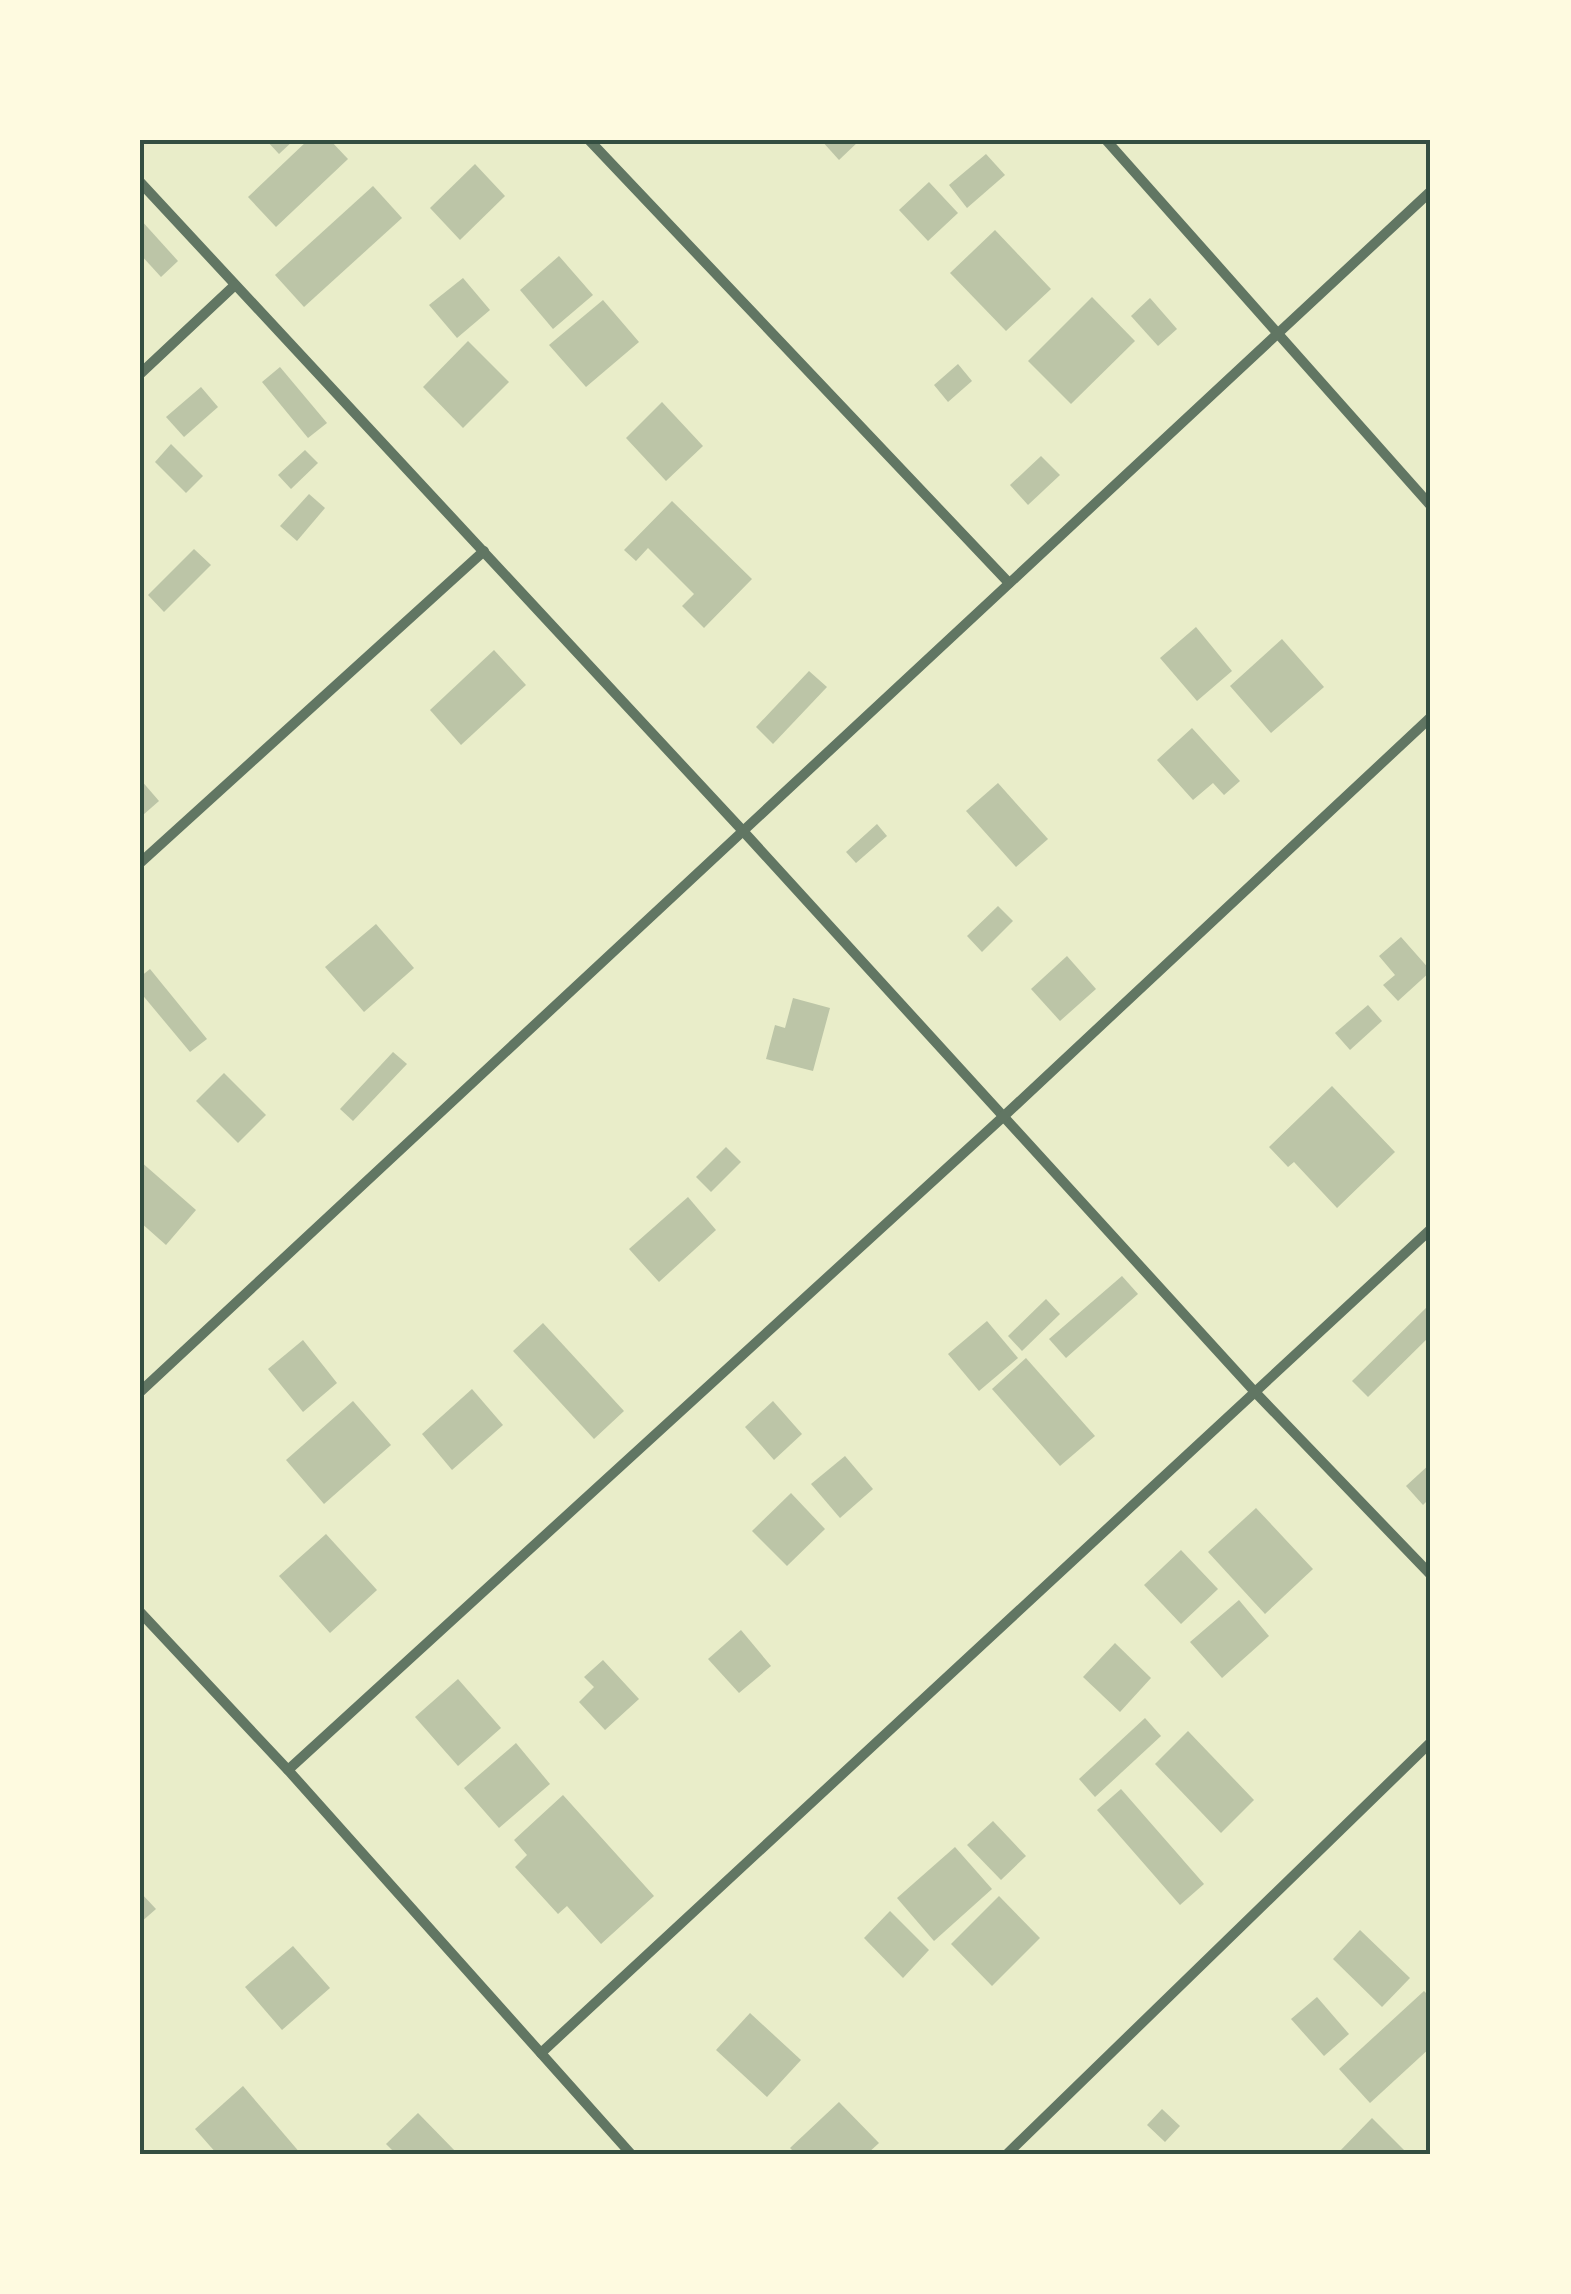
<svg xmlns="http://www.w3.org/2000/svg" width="1571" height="2294" font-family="'Alegreya Sans',sans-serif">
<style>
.building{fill:#bcc5a7}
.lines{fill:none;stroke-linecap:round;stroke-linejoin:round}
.minor{stroke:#617663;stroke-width:10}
.neatline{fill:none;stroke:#344e41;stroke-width:4}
</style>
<rect width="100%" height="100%" fill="#e9edc9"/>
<g class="building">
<path d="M266,140h28l-15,14z"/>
<path d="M308,140h22l18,19 -72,68 -28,-30z"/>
<path d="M821,140h39l-21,20z"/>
<path d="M986,154l19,21 -38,33 -18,-23z"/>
<path d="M475,164l30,32 -45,44 -30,-32z"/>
<path d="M929,182l29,31 -30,28 -29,-31z"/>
<path d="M373,186l29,32 -98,89 -29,-32z"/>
<path d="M140,219l38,42 -17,16 -21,-23z"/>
<path d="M995,230l56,59 -45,42 -56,-58z"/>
<path d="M559,256l34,39 -40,34 -33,-39z"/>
<path d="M463,278l27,32 -33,28 -28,-33z"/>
<path d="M1092,297l43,44 -64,63 -43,-43z"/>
<path d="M1150,298l27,31 -19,17 -27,-30z"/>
<path d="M603,300l36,42 -53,45 -37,-42z"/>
<path d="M468,341l41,41 -46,46 -40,-41z"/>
<path d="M958,364l14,17 -24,21 -14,-17z"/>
<path d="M280,367l47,56 -19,15 -46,-56z"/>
<path d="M201,387l17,20 -34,30 -18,-20z"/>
<path d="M662,402l41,44 -37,35 -40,-43z"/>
<path d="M171,444l32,32 -17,17 -31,-31z"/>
<path d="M305,450l13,13 -27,26 -13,-14z"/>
<path d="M1041,456l19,19 -32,30 -18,-20z"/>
<path d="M309,494l16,14 -28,33 -17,-15z"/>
<path d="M672,501l80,78 -48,49 -22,-22 12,-12 -46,-46 -12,13 -12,-11z"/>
<path d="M194,549l17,16 -47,47 -16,-17z"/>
<path d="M1196,627l36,44 -35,30 -37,-43z"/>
<path d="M1282,639l42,48 -53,46 -41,-47z"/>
<path d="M494,650l32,35 -65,60 -31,-35z"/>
<path d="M809,671l18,16 -54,57 -17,-17z"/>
<path d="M1192,728l48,53 -16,14 -11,-12 -20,17 -36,-40z"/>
<path d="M140,779l19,22 -16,14 -3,-3z"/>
<path d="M998,783l50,56 -32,28 -50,-56z"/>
<path d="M877,824l10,12 -31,27 -10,-11z"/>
<path d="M998,906l15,15 -31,31 -15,-16z"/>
<path d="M376,924l38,44 -50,44 -39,-45z"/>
<path d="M1401,937l30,34 -33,30 -15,-16 12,-10 -16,-19z"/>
<path d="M1067,956l29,33 -36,32 -29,-32z"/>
<path d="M150,969l57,70 -17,13 -50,-60v-15z"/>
<path d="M793,998l37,10 -17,63 -47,-12 9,-34 10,3z"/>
<path d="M1368,1005l14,16 -32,29 -15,-17z"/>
<path d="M393,1052l14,12 -54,57 -13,-12z"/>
<path d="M224,1073l42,42 -28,28 -42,-42z"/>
<path d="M1332,1086l63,66 -58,56 -43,-46 -6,5 -19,-20z"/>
<path d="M726,1147l15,15 -30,30 -15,-15z"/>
<path d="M140,1161l56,49 -30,35 -26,-23z"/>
<path d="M688,1197l28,33 -57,52 -30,-33z"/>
<path d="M1122,1276l16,18 -72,64 -17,-19z"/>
<path d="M1046,1299l14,15 -38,37 -14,-15z"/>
<path d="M1431,1303v32l-63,62 -16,-16z"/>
<path d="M987,1321l31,37 -39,33 -31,-37z"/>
<path d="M543,1323l81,88 -30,28 -81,-88z"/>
<path d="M303,1340l34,43 -34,29 -35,-43z"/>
<path d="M1026,1358l69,78 -35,30 -68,-77z"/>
<path d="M472,1389l31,36 -51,45 -30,-36z"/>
<path d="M353,1401l38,44 -67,59 -38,-44z"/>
<path d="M773,1401l29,33 -28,26 -29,-33z"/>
<path d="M845,1456l28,33 -33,29 -29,-34z"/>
<path d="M1431,1463v34l-8,8 -17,-19z"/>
<path d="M791,1493l34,36 -38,37 -35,-35z"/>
<path d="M1256,1508l57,61 -48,45 -57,-62z"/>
<path d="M326,1534l51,56 -47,43 -51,-57z"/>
<path d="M1181,1550l37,39 -37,35 -37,-39z"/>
<path d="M1239,1600l30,36 -47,42 -32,-36z"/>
<path d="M741,1630l30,36 -32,27 -31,-34z"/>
<path d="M1115,1643l36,35 -31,34 -37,-35z"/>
<path d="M603,1660l36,39 -34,31 -26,-28 15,-15 -10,-10z"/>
<path d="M458,1679l43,49 -43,38 -43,-49z"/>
<path d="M1145,1718l16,18 -66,61 -16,-18z"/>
<path d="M1188,1731l66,69 -33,33 -66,-69z"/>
<path d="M516,1743l34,41 -51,44 -35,-40z"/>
<path d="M1121,1789l83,95 -24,21 -83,-95z"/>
<path d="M563,1795l91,101 -53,48 -34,-38 -9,8 -43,-47 12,-12 -13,-15z"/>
<path d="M993,1821l33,35 -25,24 -34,-35z"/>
<path d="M955,1847l37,42 -58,52 -37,-43z"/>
<path d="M140,1892l16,17 -16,14z"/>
<path d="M999,1896l41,42 -48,48 -41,-42z"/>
<path d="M890,1911l39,39 -26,28 -39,-40z"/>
<path d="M1360,1930l50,48 -28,29 -49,-48z"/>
<path d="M293,1946l37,42 -48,42 -37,-43z"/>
<path d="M1424,1991l7,7v49l-61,56 -31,-34z"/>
<path d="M1317,1997l32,37 -25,22 -33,-37z"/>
<path d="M750,2013l51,47 -34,37 -51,-47z"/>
<path d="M243,2086l58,68h-84l-22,-25z"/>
<path d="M839,2102l40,41 -12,11h-71l-6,-6z"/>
<path d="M1162,2109l18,17 -15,16 -18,-17z"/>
<path d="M418,2113l40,41h-62l-10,-10z"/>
<path d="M1372,2118l36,36h-71z"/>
</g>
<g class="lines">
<g class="minor">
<path d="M589,140l420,443"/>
<path d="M1106,140l325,366"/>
<path d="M140,182l603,649 511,560 177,184"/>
<path d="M140,374l95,-89"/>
<path d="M140,863l344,-312"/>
<path d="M140,1392l1291,-1201"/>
<path d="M140,1612l148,158 343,384"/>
<path d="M288,1770l716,-654 427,-399"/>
<path d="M541,2053l890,-824"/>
<path d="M1007,2154l424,-412"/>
</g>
</g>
<rect width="1571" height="2294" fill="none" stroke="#fefae0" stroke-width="285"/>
<rect x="142" y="142" width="1286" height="2010" class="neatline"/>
</svg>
